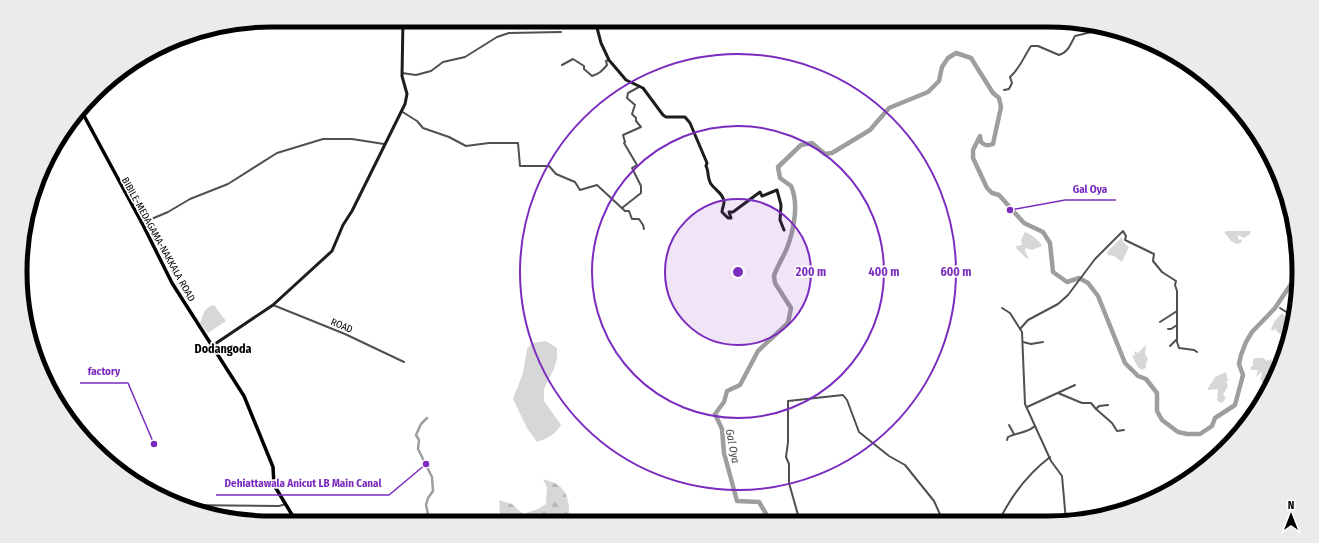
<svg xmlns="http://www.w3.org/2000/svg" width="1319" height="543" font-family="'Fira Sans Condensed',sans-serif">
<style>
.green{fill:#d7d7d7}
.forest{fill:url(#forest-firs)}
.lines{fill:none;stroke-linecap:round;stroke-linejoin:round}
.canal{stroke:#9e9e9e;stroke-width:2.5}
.river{stroke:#9e9e9e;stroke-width:4.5}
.minor{stroke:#505050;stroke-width:2}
.secondary{stroke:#1d1d1d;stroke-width:3}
.primary{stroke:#000;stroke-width:3.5}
.ring{fill:none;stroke:#7b2cbf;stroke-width:2}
.labels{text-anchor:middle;stroke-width:3.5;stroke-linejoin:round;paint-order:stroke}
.street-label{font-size:10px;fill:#000;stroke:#fff}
.water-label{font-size:11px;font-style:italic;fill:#3f3f3f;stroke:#fff}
.quarter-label{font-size:12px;font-weight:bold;fill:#000;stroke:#fff}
.rim{fill:none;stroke:#000;stroke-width:5}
.centre{fill:#7b2cbf;stroke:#fff;stroke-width:2}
.ring-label{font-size:12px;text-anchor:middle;font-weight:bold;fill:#7b2cbf;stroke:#fff;stroke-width:3.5;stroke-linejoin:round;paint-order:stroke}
.leader{fill:none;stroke:#7b2cbf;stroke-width:1.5}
.callout-dot{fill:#7b2cbf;stroke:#fff;stroke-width:1.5}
.callout-label{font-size:11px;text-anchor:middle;font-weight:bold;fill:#7b2cbf;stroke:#fff;stroke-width:3.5;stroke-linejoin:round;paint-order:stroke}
</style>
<defs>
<pattern id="forest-firs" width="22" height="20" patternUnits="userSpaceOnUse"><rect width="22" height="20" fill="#d7d7d7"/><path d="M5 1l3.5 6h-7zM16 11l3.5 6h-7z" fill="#b7b7b7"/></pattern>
</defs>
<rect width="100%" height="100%" fill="#fff"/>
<g class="green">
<path d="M1227,231h24l-1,3 -6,4 -7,-3 2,5 3,-1 -1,4 -4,1 -6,-3 -7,-9z"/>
<path d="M1025,232c6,2 14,8 17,14l-10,4 -6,-2 -1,3 4,8 -3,-1 -10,-10v-2l6,-1 -1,-5z"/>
<path d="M1122,237l1,5 6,5 -7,15 -8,-6 -6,-1 -1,-3z"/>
<path d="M214,305l12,16 -18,12 -8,-10c4,-9 3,-15 14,-18z"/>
<path d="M1282,313l8,7 -1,4 -2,-2v7l-6,5 -3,-1 -3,-5 -1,3 -3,-2 3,-7z"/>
<path d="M546,341l11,7v10l-3,11 -10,20v12l17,24c-6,10 -13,13 -24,17l-10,-14 -14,-29 10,-26 4,-24 5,-6z"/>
<path d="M1146,345l-1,9 3,5 -2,5v4l-4,2 -4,-3 -6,-11 3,-1 -1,-4 4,2z"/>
<path d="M1256,358h7l4,3 4,-2 2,4h7l-11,22 -5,-1 -4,-5 2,-5 -1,-2 -5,5 2,-7h-7l-1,-3 3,-1v-7z"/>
<path d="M1226,372l2,9h-2l2,5 -5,9 3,3 -4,5 -5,-2 1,-12 -10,1v-2l7,-11z"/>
</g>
<path class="forest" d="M543,479c5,2 11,3 15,6 11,7 14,27 8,37h-62l-4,-10 -1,-12 13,4 11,10 15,-5 8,-5 1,-16z"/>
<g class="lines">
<path class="canal" d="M427,418l-6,6 -5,11 3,5 -1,9 14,28 1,14 -5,7 -2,7 4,18"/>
<path class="river" d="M771,522l-12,-20 -22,-1 -13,-48 -2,-24 -7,-15 9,-12 3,-11 13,-6 18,-34 30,-28 3,-15 -16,-25 -1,-7c3,-10 9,-18 13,-28 7,-18 12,-45 4,-62l-11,-8 -2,-11 23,-22 11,-2 13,11 7,-1 38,-23 19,-22 39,-16 11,-11 3,-14 6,-9 8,-5 15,5 22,35 6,5 2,9 -8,37c-5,2 -8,2 -12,-2l-1,-6 -7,14v8l14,30 5,5 7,2 25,28 19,9 7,11 3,29 14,10 12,-4 9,5 10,13 27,67 13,13 8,3 11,14v18l5,9 16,12 9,2h13l12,-8 3,-8 20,-13 8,-30 -4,-11 2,-9 5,-13 6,-10 23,-24 20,-30"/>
<g class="minor">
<path d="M562,65l11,-6 11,7v3l8,7c7,-2 10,-5 15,-11l-1,-4 3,-1"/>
<path d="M402,73l14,2 15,-4 12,-9 22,-5 32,-20 12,-4 52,-1"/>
<path d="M1004,90l5,-1 3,-6 -2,-6c11,-10 13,-19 21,-31h7l21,9c9,-2 12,-12 16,-19l29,-7"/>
<path d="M401,111l16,10 6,7 26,9 17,9 23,-3h29l2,23h29l7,8 19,8 5,8 17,-5 28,26h4l3,8h7l4,6 1,4"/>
<path d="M622,208l19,-15v-7l-9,-18 5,-3 -13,-22 1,-1 -2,-7 18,-8 -5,-6v-3l-4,-4 3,-9 -8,-7 1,-5 11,-6"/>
<path d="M142,223l26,-11 22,-13 38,-15 49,-31 46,-14h29l32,5"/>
<path d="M23,252l1,-2"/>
<path d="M273,305l72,29 59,28"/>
<path d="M1002,308l8,5 12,19 3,72 26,57 11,15 4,45"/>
<path d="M1280,308l11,7"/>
<path d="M1160,322l17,-11"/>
<path d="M1020,329l8,-9 30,-16 10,-9 27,-36 28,-28 3,5 -1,4 29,14 -1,7 9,11 14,9 -1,4 2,6v51l2,6 15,2 3,2"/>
<path d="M1168,329h3l6,-4"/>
<path d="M1023,342l8,2 12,-2"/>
<path d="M1170,346l6,-6"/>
<path d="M1058,393l24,10h9l5,6 3,-3 9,-1"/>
<path d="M1027,407l48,-22"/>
<path d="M1096,409l16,14 5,8 7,-1"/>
<path d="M1009,425l5,9"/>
<path d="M1007,440l1,-3c9,-5 18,-3 27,-11"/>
<path d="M181,505l98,1 7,-2"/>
<path d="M999,521c12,-25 29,-47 51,-64"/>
<path d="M800,522l-11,-39v-19l-3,-7 2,-15v-41l55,-6 4,5 12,32 30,24 16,9 29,36 9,20"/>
</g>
<g class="secondary">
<path d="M595,20l6,23 8,17 17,20 17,8 20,27 3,2h19l5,6 17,40 -1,3c3,5 1,12 5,18 4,6 13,10 13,18 0,4 -2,6 -2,10l6,6h3l-2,-6h4l27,-20 2,4 15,-6 4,15 -1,15 4,10"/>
<path d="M212,346l61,-41 59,-54 11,-26 9,-14 53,-107 2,-10 -5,-18 1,-56"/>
</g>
<path class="primary" d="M82,112l61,113 29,58 72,113 29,71 1,18 23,38"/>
</g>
<circle cx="738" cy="272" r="73" fill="#7b2cbf" fill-opacity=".12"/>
<g class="ring">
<circle cx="738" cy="272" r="73"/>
<circle cx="738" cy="272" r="146"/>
<circle cx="738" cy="272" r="218"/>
</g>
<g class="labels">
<g class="street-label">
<text transform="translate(159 239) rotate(61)" y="4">BIBILE-MEDAGAMA-NAKKALA ROAD</text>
<text transform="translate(342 325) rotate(23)" y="4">ROAD</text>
</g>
<g class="water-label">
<text transform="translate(733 446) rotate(79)" y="4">Gal Oya</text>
</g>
<g class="quarter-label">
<text x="223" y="353">Dodangoda</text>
</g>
</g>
<path d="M0 0H1319V543H0ZM271 27H1048A244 244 0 0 1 1292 271V272A244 244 0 0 1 1048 516H271A244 244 0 0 1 27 272V271A244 244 0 0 1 271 27Z" fill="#ebebeb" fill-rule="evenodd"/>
<path class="rim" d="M271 27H1048A244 244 0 0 1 1292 271V272A244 244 0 0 1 1048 516H271A244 244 0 0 1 27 272V271A244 244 0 0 1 271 27Z"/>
<circle cx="738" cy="272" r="6" class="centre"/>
<g class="ring-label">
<text x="811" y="276">200 m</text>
<text x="884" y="276">400 m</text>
<text x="956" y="276">600 m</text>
</g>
<path class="leader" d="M1010 210L1065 200H1116M154 444L128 383H80M426 464L389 495H216"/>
<g class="callout-dot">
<circle cx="1010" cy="210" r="4"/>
<circle cx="154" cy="444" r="4"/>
<circle cx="426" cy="464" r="4"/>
</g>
<g class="callout-label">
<text x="1090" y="193">Gal Oya</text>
<text x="104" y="375">factory</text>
<text x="303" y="487">Dehiattawala Anicut LB Main Canal</text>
</g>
<g transform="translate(1291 515)" stroke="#ffffff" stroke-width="3" paint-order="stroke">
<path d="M0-3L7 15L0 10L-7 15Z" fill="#000000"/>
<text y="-6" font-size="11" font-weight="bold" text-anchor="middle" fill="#000000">N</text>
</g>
</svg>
